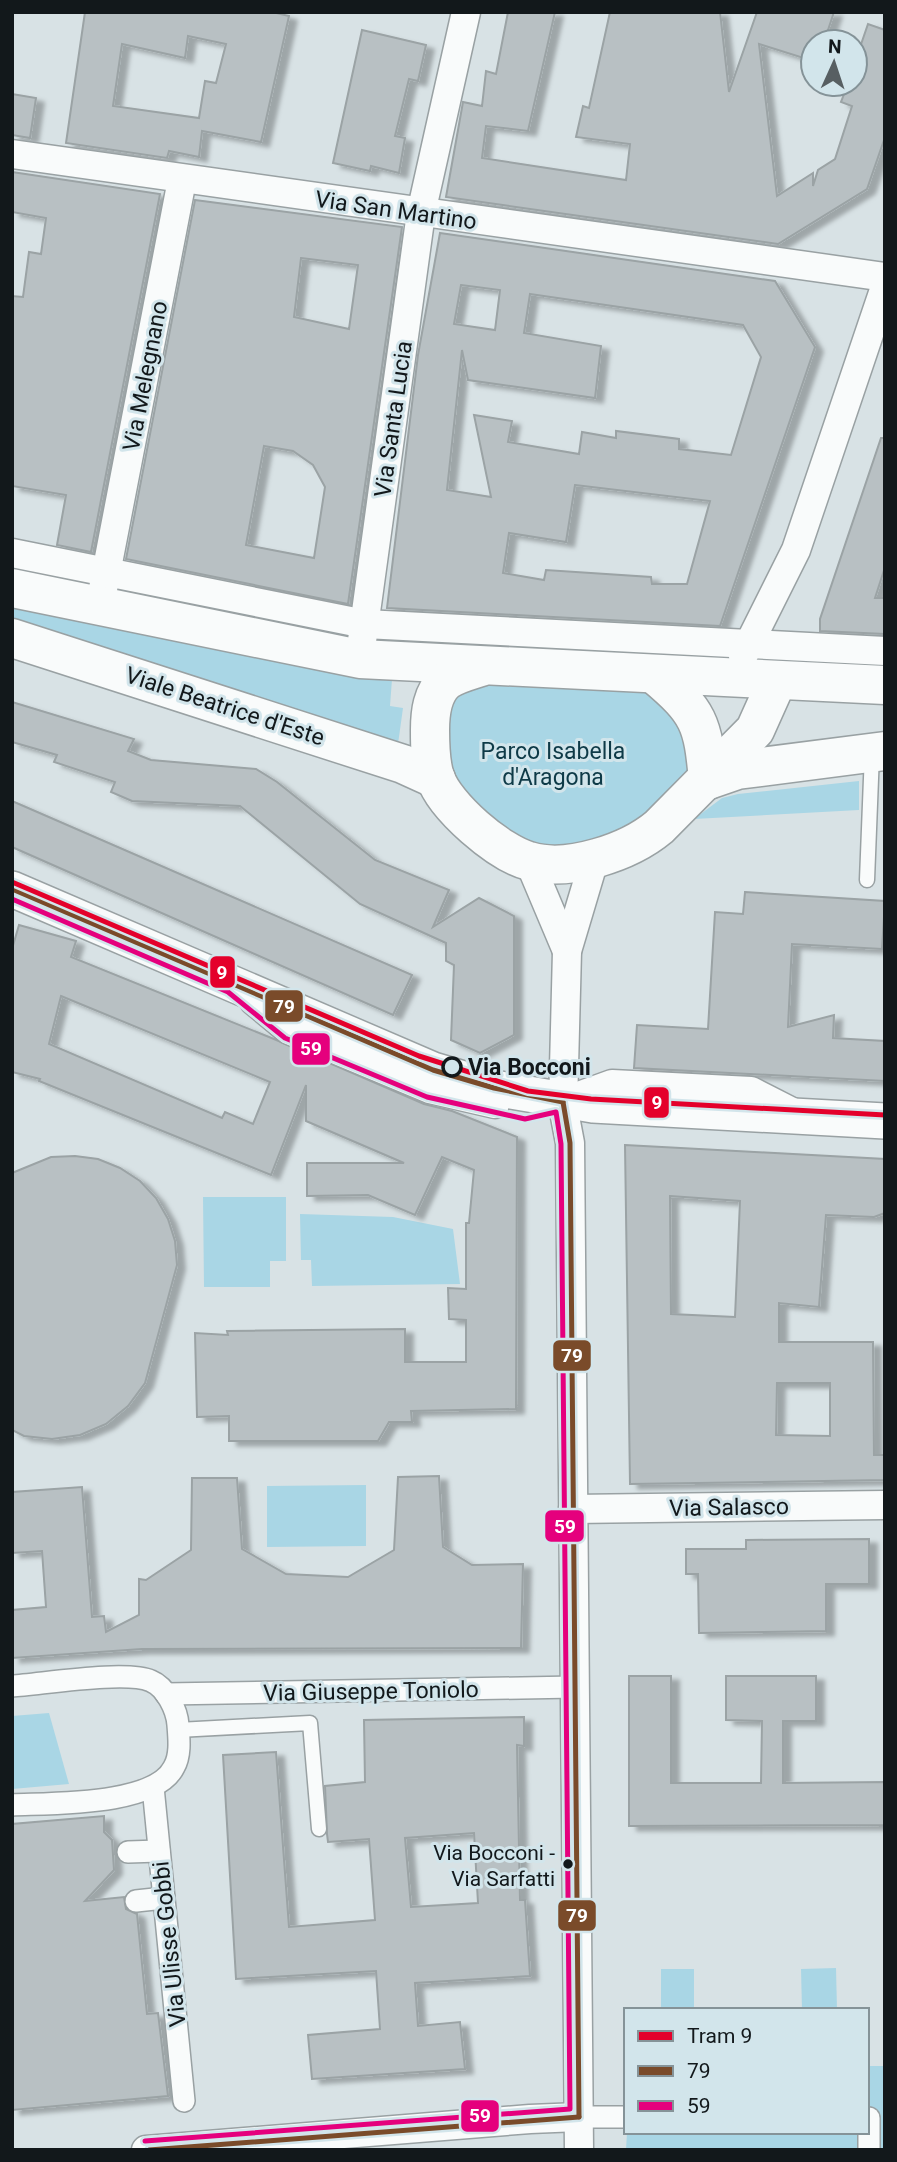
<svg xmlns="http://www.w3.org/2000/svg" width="897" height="2162" font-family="Roboto,sans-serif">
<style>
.green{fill:#a9d6e5}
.building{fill:#b8c0c3;stroke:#9ba3a5;stroke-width:2;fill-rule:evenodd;filter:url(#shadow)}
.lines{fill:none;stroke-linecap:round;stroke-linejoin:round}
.service-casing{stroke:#99a1a3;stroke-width:17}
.pedestrian-casing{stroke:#99a1a3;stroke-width:24}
.minor-casing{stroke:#99a1a3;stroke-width:31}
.tertiary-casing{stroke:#99a1a3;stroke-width:38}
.secondary-casing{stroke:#99a1a3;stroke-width:41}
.service{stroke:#f9fbfb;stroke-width:14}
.pedestrian{stroke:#f9fbfb;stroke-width:21}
.minor{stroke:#f9fbfb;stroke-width:28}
.tertiary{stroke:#f9fbfb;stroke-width:35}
.secondary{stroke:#f9fbfb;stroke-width:38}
.bus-1-casing{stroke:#d2e5eb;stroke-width:10}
.bus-2-casing{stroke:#d2e5eb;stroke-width:10}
.bus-1{stroke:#7a4b2a;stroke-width:5}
.bus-2{stroke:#e5007d;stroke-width:5}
.tram-1-casing{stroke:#d2e5eb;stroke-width:10}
.tram-1{stroke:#e4002b;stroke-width:5}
.stop-dot{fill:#d2e5eb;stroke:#12181b;stroke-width:3.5}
.bus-dot{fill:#12181b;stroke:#d2e5eb;stroke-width:2.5}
.labels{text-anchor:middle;stroke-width:6;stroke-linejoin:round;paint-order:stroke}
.bus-label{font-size:21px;fill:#12181b;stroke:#d2e5eb;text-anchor:end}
.street-label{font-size:23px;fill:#12181b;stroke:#d2e5eb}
.park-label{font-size:23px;fill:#0e3a47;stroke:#d2e5eb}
.stop-label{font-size:23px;font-weight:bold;fill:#12181b;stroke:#d2e5eb;text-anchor:start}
.line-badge{stroke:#d2e5eb;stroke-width:2.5}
.badge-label{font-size:19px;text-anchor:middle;font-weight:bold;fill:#fff}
</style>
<defs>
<filter id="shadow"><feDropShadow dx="8" dy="4.5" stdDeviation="2" flood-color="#0004"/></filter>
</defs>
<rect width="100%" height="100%" fill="#d8e2e5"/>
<g class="green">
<path d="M12,601l380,78 -2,27 13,2 -5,36 -386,-121z"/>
<path d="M485,669l165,10 52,82 -73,81 -98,12 -86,-68 -3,-96z"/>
<path d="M859,781v29l-165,9 28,-21 16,-4z"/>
<path d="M203,1197h83v64h-16v26h-66z"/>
<path d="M300,1214l93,3 60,12 7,55 -148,2 -1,-26h-10z"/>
<path d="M366,1485v61l-99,1v-61z"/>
<path d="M49,1713l20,71 -57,5v-73z"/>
<path d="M836,1968l1,42h-35l-1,-41z"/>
<rect x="661" y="1969" width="33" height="41"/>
<path d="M867,2066h18v84h-259l1,-18h240z"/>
</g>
<g class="building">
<path d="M85,12h187l17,4 -28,126 -59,-11 -3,26 -30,-6 -2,7 -101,-15zM188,36l38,8 -10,39 -11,-2 -6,37 -86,-12 9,-62 63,14z"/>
<path d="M508,12h47l-27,119 -42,-5 -4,32 144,22 4,-36 -54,-7 7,-31 6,2 21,-96h110l9,80 28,-80h77l-10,30h-11v19l-54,-17 18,152 36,-23v13l5,-16 17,-11 17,-53 -11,-4 7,-18h7v-22l13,-38 17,6v107l-18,52 -89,55 -332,-47 17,-95 19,4 4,-35 10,3z"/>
<path d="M362,30l64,15 -8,36 -9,-2 -14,57 10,2 -6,35 -28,-7 -1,5 -37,-8z"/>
<path d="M12,94l24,4 -6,40 -18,-3z"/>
<path d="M12,172l148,22 -69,358 -34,-7 9,-50 -54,-9v-190l11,1 6,-45 12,2 5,-36 -34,-6z"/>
<path d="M195,200l207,27 -54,377 -222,-45zM301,258l57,7 -9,64 -55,-12zM264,446l29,5 20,14 12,22 -11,71 -68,-13z"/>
<path d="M440,233l335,48 40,66 -95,279 -333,-18 31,-253zM461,285l39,5 -5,40 -41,-6zM530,294l213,31 18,32 -30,98 -52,-6v-10l-63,-8v7l-34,-6 -3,22 -71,-12 4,-21 -38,-6 17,82 -44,-7 15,-140 6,30 127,18 6,-52 -77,-13zM575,485l135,16 -23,83h-35l-1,-7 -105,-7 -2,10 -41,-7 6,-40 57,9z"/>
<path d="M881,438h4v129l-10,31h10v36l-65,-3v-12z"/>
<path d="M12,702l122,37 -6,12 23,9 105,9 21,13 98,78 74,30 -16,37 46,-29 35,18v119l-34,18 -29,-13 3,-75 -8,-4v-18l-86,-39 -120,-98 -108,-5 -21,-9 4,-10 -61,-20 3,-7 -45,-13z"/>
<path d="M12,801l400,174 -19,40 -381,-168z"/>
<path d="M745,892l140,9 -3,48 -90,-5 -4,83 46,-12 -1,23 52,3v40l-251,-13 3,-43 71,4 7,-117 28,2z"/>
<path d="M19,925l57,16 -5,16 203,82 150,65 28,7 65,26 -1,272 -105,2 1,11h-23l-11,19h-149v-25l-32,1 -2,-84 33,2 -1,-4 178,-2v33h61v-42l-17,-1 -1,-31 18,1v-66h3l5,-53 -32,-13 -27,58 -47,-20 -61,1v-33h97l-98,-42v-36l-35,90 -232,-94 1,-2 -28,-7v-123zM61,996l209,86 -17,42 -28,-12 -3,6 -173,-74z"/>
<path d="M625,1145l260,14v54l-11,4 -48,-2 -7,92 -40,-4v39h94l1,113h11v25l-255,4zM670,1196l70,5 -5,116 -64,-3zM777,1383h53v53l-54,-1z"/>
<path d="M75,1156l23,3 22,9 20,13 16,17 12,21 7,22 2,24 -32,118 -17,23 -22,18 -26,11 -28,4 -28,-3 -12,-6v-257l39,-16z"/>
<path d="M439,1476l4,71 29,18 51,-1 -2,84 -379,1 -130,9v-48l34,-3 -4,-56 -30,2v-61l70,-5 10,130 12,-1 2,16 33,-17v-36l7,1 45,-30 1,-72h45l5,71 44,25 62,3 46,-27 4,-73z"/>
<path d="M869,1539v45h-43v47l-127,2 -1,-59h-12v-25h60v-9z"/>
<path d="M629,1676h42v107h90l1,-62 -36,-1v-44h90v45h-33v62l102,-1v43l-256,1z"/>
<path d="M524,1717v29l-7,-1 3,155h5l5,76 -115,7 3,43 42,-4 5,47 -153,10 -4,-44 72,-6 -4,-58 -140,8 -13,-224 53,-3 13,175 86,-7 -6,-81 -41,3 -1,-8 -2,-48 40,-4 -1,-62zM474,1833l4,70 -67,4 -6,-69z"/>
<path d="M104,1816v16l8,8 2,30 -29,31 39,-4 2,12 11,5 10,100 11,-1 10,83 -156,14v-286z"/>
</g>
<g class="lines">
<defs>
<g id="service">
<path d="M867,880l5,-127"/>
<path d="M178,1730l132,-7 9,106"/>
</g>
<g id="pedestrian">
<path d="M12,1686c31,-2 114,-16 139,-5 15,6 26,29 27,44 1,13 3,30 -4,42 -19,39 -123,36 -162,38"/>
<path d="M166,1694l409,-7"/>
<path d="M153,1787l31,314"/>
<path d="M128,1852l31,-1"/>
<path d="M136,1901l28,-3"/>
<path d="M579,2117h47"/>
<path d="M869,2150v-32"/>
</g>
<g id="minor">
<path d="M12,154l873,123"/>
<path d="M12,553l353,71 520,27"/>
<path d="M103,589l79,-409"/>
<path d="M362,641l59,-428 45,-201"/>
<path d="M743,656l53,-106 89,-263"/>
<path d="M529,861l38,90"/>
<path d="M254,1001l35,29 141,59 65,15"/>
<path d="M565,1101l47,-17 139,7 45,23"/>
<path d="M573,1509l312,-4"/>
<path d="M146,2150l384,-31 49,-2"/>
<path d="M579,2150l-9,-1007 -7,-37 4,-155 28,-94"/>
</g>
<path id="tertiary" d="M12,889l421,181 61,18 99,17 292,16"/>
<g id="secondary">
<path d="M12,588l348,71 525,26"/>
<path d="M12,638l391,126 33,15"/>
<path d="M481,667c-12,4 -25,7 -35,14 -14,12 -16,32 -16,49 0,15 0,32 5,47 10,30 64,76 94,84 39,12 100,-9 130,-34l96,-97 22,-49"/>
<path d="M655,675c44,37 48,48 53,105"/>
<path d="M708,780l29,-10 148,-19"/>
</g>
</defs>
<use href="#service" class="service-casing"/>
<use href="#pedestrian" class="pedestrian-casing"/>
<use href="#minor" class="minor-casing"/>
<use href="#tertiary" class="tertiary-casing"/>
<use href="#secondary" class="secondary-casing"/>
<use href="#service" class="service"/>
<use href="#pedestrian" class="pedestrian"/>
<use href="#minor" class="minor"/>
<use href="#tertiary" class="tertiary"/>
<use href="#secondary" class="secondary"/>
<defs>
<g id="bus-1">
<path d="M12,889l421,181 61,18 69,14"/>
<path d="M563,1102l7,41 9,974"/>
<path d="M149,2150l430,-33"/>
</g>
<path id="bus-2" d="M12,899l216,93 57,46 142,59 98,22 31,-7 5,32 9,965 -425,32"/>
</defs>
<use href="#bus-1" class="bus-1-casing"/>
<use href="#bus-2" class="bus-2-casing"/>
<use href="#bus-1" class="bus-1"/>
<use href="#bus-2" class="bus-2"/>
<defs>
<path id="tram-1" d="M12,882l407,174 109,35 63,8 294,16"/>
</defs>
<use href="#tram-1" class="tram-1-casing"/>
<use href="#tram-1" class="tram-1"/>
</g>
<circle class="stop-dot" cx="452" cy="1067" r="9"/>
<circle class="bus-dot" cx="568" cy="1864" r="6"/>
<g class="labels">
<g class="bus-label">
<text x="555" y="1860">Via Bocconi -<tspan x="555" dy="26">Via Sarfatti</tspan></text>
</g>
<g class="street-label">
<text transform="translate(396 210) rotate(8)" y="8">Via San Martino</text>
<text transform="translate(145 376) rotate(-79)" y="8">Via Melegnano</text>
<text transform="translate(393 419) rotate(-82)" y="8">Via Santa Lucia</text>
<text transform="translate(225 706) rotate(18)" y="8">Viale Beatrice d'Este</text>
<text transform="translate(729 1507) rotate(-1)" y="8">Via Salasco</text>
<text transform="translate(371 1691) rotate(-1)" y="8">Via Giuseppe Toniolo</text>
<text transform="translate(169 1944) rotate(-96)" y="8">Via Ulisse Gobbi</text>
</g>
<g class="park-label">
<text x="553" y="759">Parco Isabella<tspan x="553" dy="26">d'Aragona</tspan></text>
</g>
<g class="stop-label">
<text x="468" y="1075">Via Bocconi</text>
</g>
</g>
<g class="line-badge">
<rect x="209" y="955" width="27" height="34" rx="7" fill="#e4002b"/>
<rect x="264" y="989" width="40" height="34" rx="7" fill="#7a4b2a"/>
<rect x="291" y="1032" width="40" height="34" rx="7" fill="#e5007d"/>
<rect x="643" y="1086" width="27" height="33" rx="7" fill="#e4002b"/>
<rect x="552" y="1339" width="40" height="33" rx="7" fill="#7a4b2a"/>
<rect x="544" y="1509" width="41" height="34" rx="7" fill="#e5007d"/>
<rect x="557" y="1899" width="40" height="33" rx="7" fill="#7a4b2a"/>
<rect x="460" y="2099" width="40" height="34" rx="7" fill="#e5007d"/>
</g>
<g class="badge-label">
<text x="222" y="979">9</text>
<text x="284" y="1013">79</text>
<text x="311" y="1055">59</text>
<text x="657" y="1109">9</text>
<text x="572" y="1362">79</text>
<text x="565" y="1533">59</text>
<text x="577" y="1922">79</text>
<text x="480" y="2122">59</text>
</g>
<rect width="897" height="2162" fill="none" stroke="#12181b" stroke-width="28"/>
<rect x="624" y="2008" width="245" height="126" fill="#d2e5eb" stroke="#859398" stroke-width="2"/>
<rect x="638" y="2031" width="35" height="10" fill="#e4002b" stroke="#859398" stroke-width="2"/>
<text x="687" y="2043" font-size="21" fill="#12181b">Tram 9</text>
<rect x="638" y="2066" width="35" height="10" fill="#7a4b2a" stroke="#859398" stroke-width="2"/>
<text x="687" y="2078" font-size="21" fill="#12181b">79</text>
<rect x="638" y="2101" width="35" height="10" fill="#e5007d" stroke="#859398" stroke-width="2"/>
<text x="687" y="2113" font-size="21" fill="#12181b">59</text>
<g transform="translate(834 63) rotate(3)"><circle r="33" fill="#d2e5eb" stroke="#859398" stroke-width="2"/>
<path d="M0-5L12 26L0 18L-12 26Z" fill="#575f62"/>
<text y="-10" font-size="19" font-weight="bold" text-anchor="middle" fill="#12181b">N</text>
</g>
</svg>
